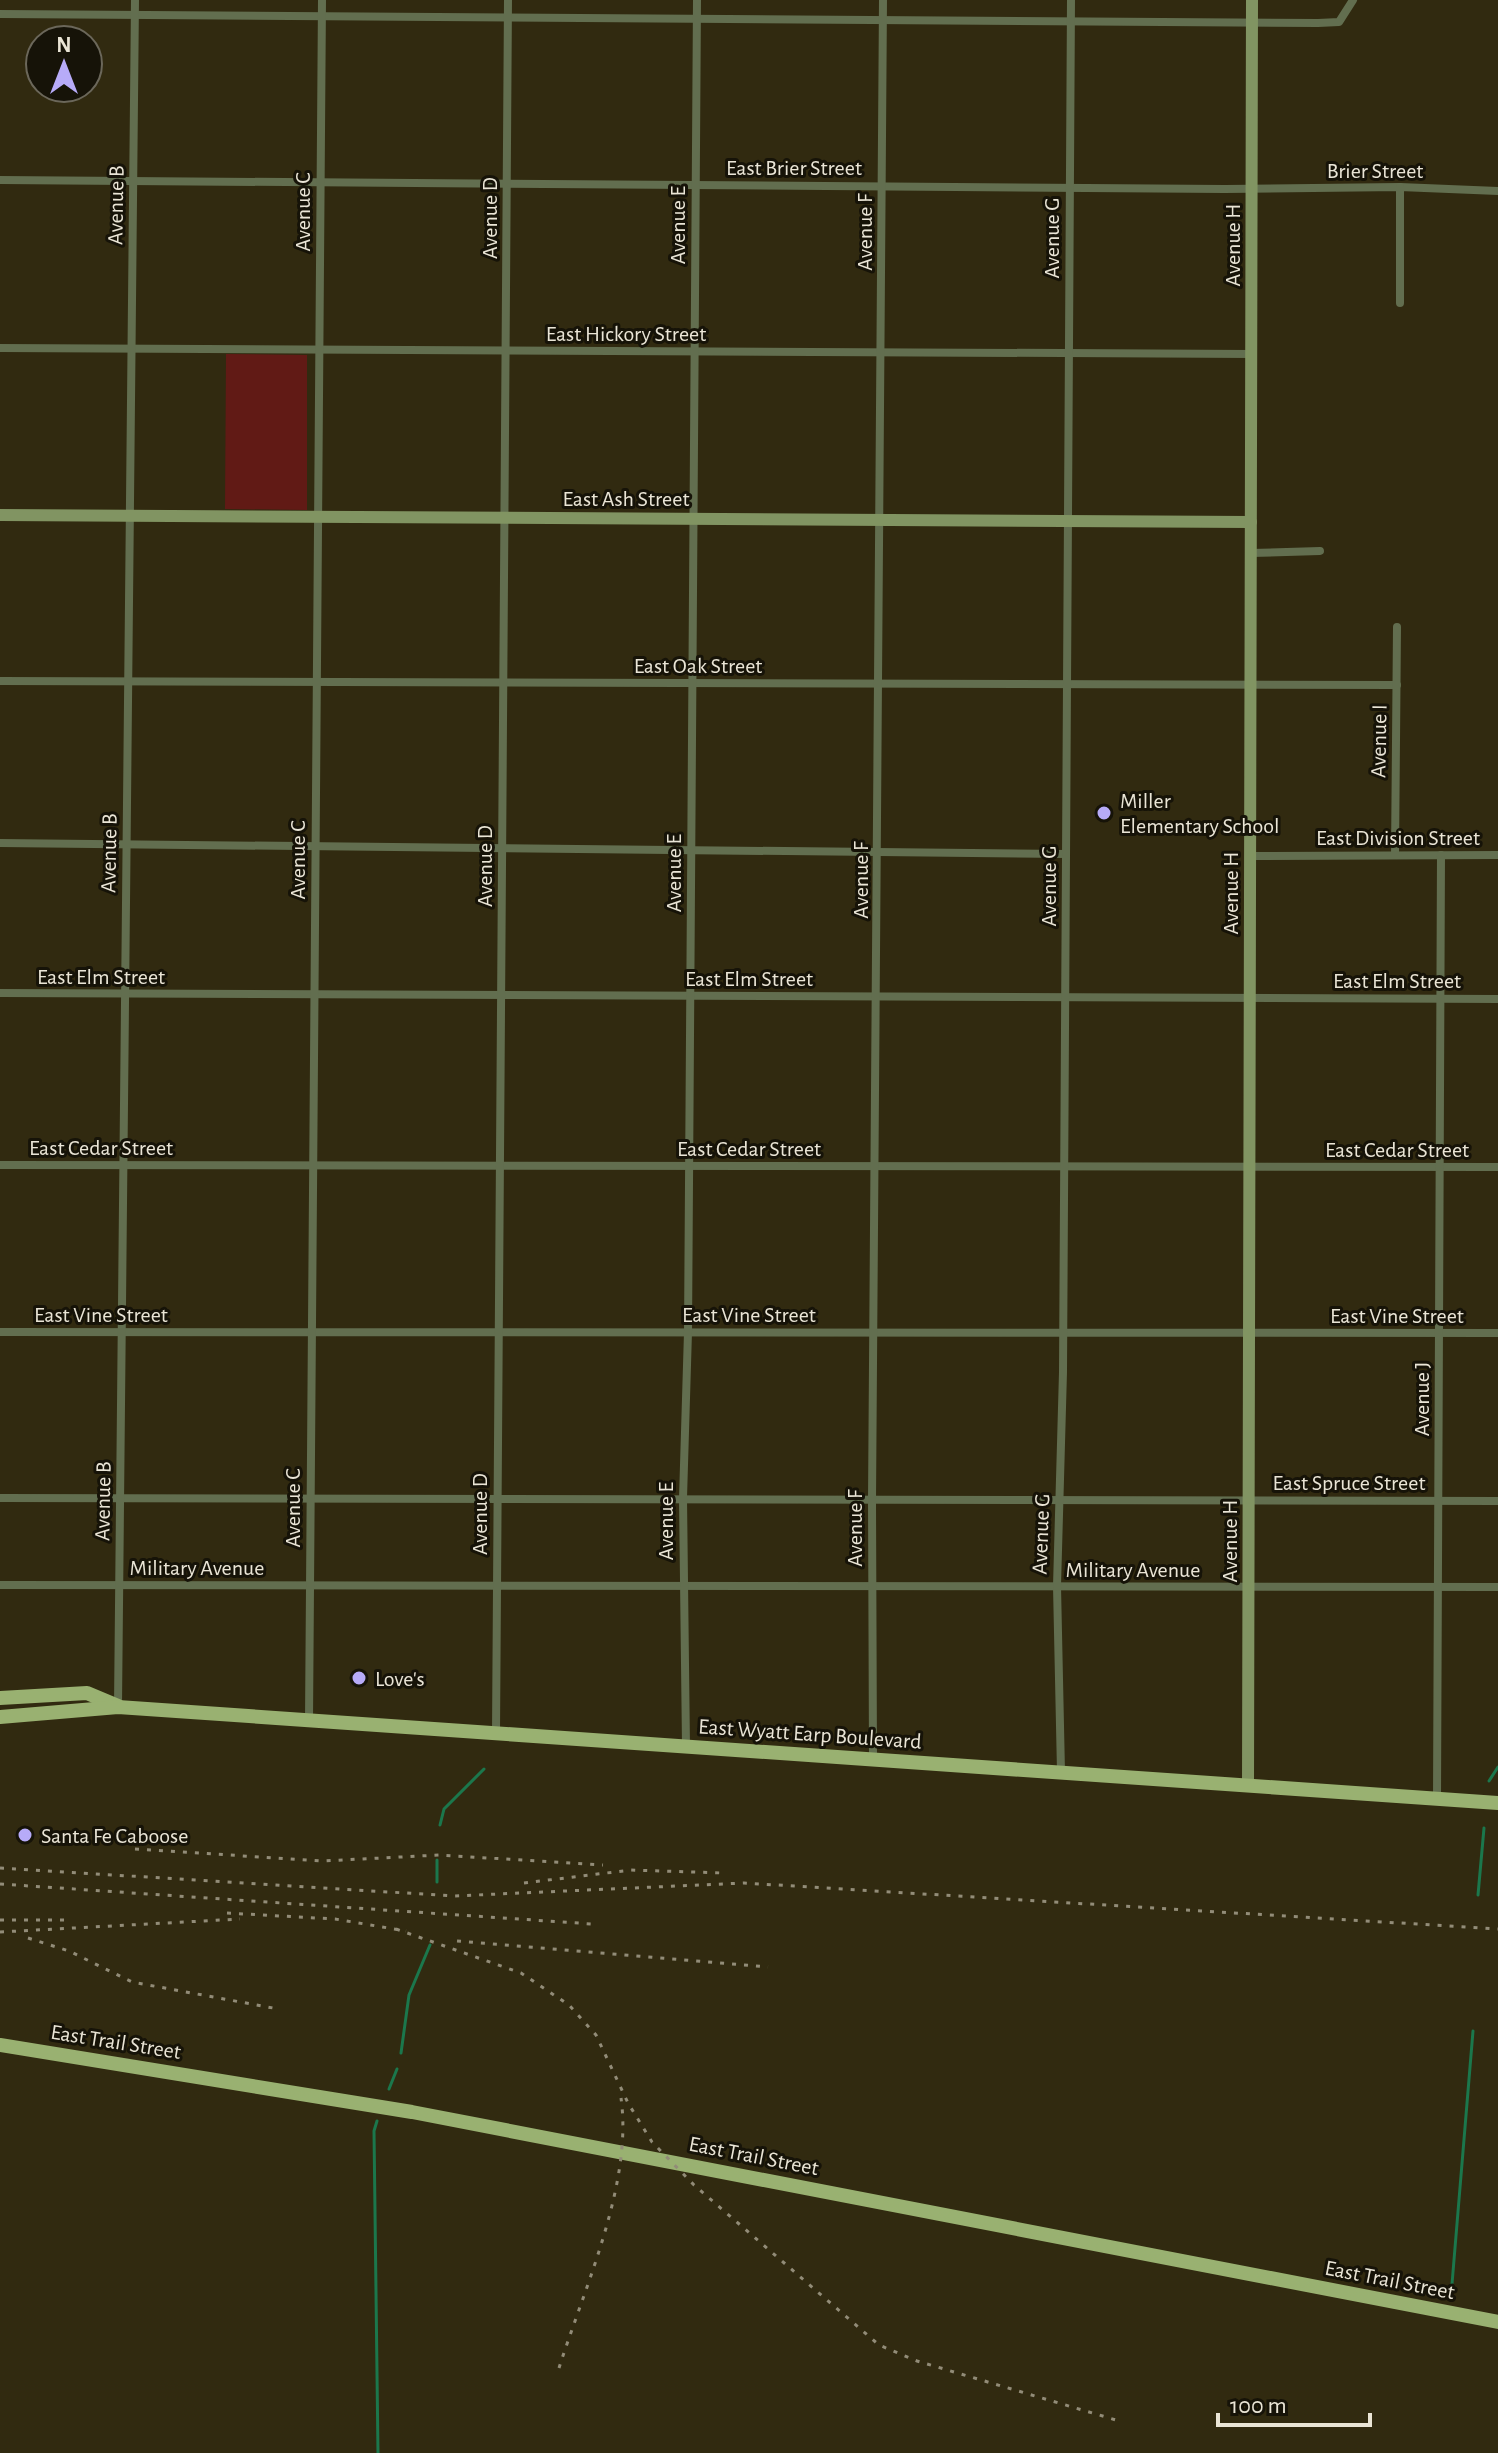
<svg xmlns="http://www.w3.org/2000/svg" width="1498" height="2453" font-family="'Alegreya Sans',sans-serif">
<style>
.green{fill:#611a15}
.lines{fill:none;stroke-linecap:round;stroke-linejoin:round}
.stream{stroke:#1b774c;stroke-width:3}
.street{stroke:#626e4f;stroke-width:8}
.secondary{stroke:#819462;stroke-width:12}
.primary{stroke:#99b171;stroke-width:14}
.rail{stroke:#928c78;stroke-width:3;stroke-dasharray:4 8;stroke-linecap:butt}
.poi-dot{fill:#b7abf8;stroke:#161308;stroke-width:3}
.labels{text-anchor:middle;stroke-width:6;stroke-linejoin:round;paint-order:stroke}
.street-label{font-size:22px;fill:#eae5d6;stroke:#161308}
.poi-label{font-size:22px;fill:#eae5d6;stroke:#161308;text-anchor:start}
</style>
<rect width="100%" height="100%" fill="#312a10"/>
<path class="green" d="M226,354l81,1v155l-82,-1z"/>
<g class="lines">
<g class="stream">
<path d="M1489,1781l9,-14"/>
<path d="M440,1825l4,-16 40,-40"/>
<path d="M437,1860v22"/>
<path d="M1478,1895l6,-67"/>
<path d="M401,2053l8,-58 21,-50"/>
<path d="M389,2089l8,-20"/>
<path d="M377,2121l-3,10 4,322"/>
<path d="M1452,2284l21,-253"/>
</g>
<g class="street">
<path d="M0,14l1318,9 21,-1 14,-22"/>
<path d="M0,180l1225,9 175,-2 98,4"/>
<path d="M1400,187v116"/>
<path d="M0,348l1252,6"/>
<path d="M1251,553l69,-2"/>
<path d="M0,681l1397,4"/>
<path d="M0,843l1066,11"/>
<path d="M1395,855l2,-228"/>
<path d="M1250,856l248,-1"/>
<path d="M0,993l1498,6"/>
<path d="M0,1165l1498,2"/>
<path d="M0,1332l1498,1"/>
<path d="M0,1498l1498,3"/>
<path d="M0,1585l1498,2"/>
<path d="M118,1706l17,-1706"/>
<path d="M309,1720l13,-1720"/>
<path d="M496,1733l12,-1733"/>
<path d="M686,1746l-3,-248 5,-166 9,-1332"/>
<path d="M873,1759l-1,-259 11,-1500"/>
<path d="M1061,1772l-4,-186 6,-214 8,-1372"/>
<path d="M1437,1799l4,-944"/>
</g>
<g class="secondary">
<path d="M0,515l1251,7"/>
<path d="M1248,1786l4,-1786"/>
</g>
<g class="primary">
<path d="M0,1698l87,-5 31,13"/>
<path d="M0,1717l118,-10 1380,96"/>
<path d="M0,2045l412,67 1086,210"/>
</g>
<g class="rail">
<path d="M135,1849l188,12 116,-6 164,10"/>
<path d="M0,1868l454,28 290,-13 754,46"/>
<path d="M524,1883l107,-13 92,3"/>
<path d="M0,1884l592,40"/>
<path d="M227,1913l108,6 71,12"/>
<path d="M0,1920h72"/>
<path d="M396,1929l125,44 48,32 27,30 32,68 24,39 42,43 185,160 38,16 199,59"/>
<path d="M0,1932l240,-13"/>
<path d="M28,1938l41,13 63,31 141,26"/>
<path d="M457,1941l311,26"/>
<path d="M559,2368c26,-82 74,-185 62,-270"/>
</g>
</g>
<g class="poi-dot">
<circle cx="1104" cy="813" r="8"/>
<circle cx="359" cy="1678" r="8"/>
<circle cx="25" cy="1835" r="8"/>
</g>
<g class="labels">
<g class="street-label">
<text x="794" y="175">East Brier Street</text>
<text x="1375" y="178">Brier Street</text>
<text transform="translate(115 205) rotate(-89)" y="8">Avenue B</text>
<text transform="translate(302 212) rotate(-90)" y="8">Avenue C</text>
<text transform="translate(489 218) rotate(-90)" y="8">Avenue D</text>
<text transform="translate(677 225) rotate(-90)" y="8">Avenue E</text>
<text transform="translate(864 232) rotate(-90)" y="8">Avenue F</text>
<text transform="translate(1051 238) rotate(-90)" y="8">Avenue G</text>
<text transform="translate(1232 245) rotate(-90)" y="8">Avenue H</text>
<text x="626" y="341">East Hickory Street</text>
<text x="626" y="506">East Ash Street</text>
<text x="698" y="673">East Oak Street</text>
<text transform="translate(1378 741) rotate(-89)" y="8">Avenue I</text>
<text x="1398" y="845">East Division Street</text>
<text transform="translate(108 853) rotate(-89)" y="8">Avenue B</text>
<text transform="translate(297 860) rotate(-90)" y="8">Avenue C</text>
<text transform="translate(484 866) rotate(-90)" y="8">Avenue D</text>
<text transform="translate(673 873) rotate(-90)" y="8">Avenue E</text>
<text transform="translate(860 880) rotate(-90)" y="8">Avenue F</text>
<text transform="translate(1048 886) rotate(-90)" y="8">Avenue G</text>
<text transform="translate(1230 893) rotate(-90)" y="8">Avenue H</text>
<text x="101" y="984">East Elm Street</text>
<text x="749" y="986">East Elm Street</text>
<text x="1397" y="988">East Elm Street</text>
<text x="101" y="1155">East Cedar Street</text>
<text x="749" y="1156">East Cedar Street</text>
<text x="1397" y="1157">East Cedar Street</text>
<text x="101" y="1322">East Vine Street</text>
<text x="749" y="1322">East Vine Street</text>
<text x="1397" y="1323">East Vine Street</text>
<text transform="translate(1421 1399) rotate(-90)" y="8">Avenue J</text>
<text x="1349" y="1490">East Spruce Street</text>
<text transform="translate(102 1501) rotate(-89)" y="8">Avenue B</text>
<text transform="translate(292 1508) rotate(-90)" y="8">Avenue C</text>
<text transform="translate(479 1514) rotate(-90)" y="8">Avenue D</text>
<text transform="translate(665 1521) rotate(-90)" y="8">Avenue E</text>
<text transform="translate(854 1528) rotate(-90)" y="8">Avenue F</text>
<text transform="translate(1040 1534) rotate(-88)" y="8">Avenue G</text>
<text transform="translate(1229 1541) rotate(-90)" y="8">Avenue H</text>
<text x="197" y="1575">Military Avenue</text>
<text x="1133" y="1577">Military Avenue</text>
<text transform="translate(810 1733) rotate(4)" y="8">East Wyatt Earp Boulevard</text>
<text transform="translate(116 2041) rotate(9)" y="8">East Trail Street</text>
<text transform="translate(754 2155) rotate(11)" y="8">East Trail Street</text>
<text transform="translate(1390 2279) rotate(11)" y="8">East Trail Street</text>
</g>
<g class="poi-label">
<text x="1120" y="808">Miller<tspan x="1120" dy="25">Elementary School</tspan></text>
<text x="375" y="1686">Love's</text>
<text x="41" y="1843">Santa Fe Caboose</text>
</g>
</g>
<g transform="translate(64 64)"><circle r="38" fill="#161308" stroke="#6b675a" stroke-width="2"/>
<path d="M0-6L14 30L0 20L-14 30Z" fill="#b7abf8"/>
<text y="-12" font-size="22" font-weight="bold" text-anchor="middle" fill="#eae5d6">N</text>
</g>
<path d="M1218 2413v12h152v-12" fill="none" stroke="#eae5d6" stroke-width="4"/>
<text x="1230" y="2413" font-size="24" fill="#eae5d6" stroke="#161308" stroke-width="6" paint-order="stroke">100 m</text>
</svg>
